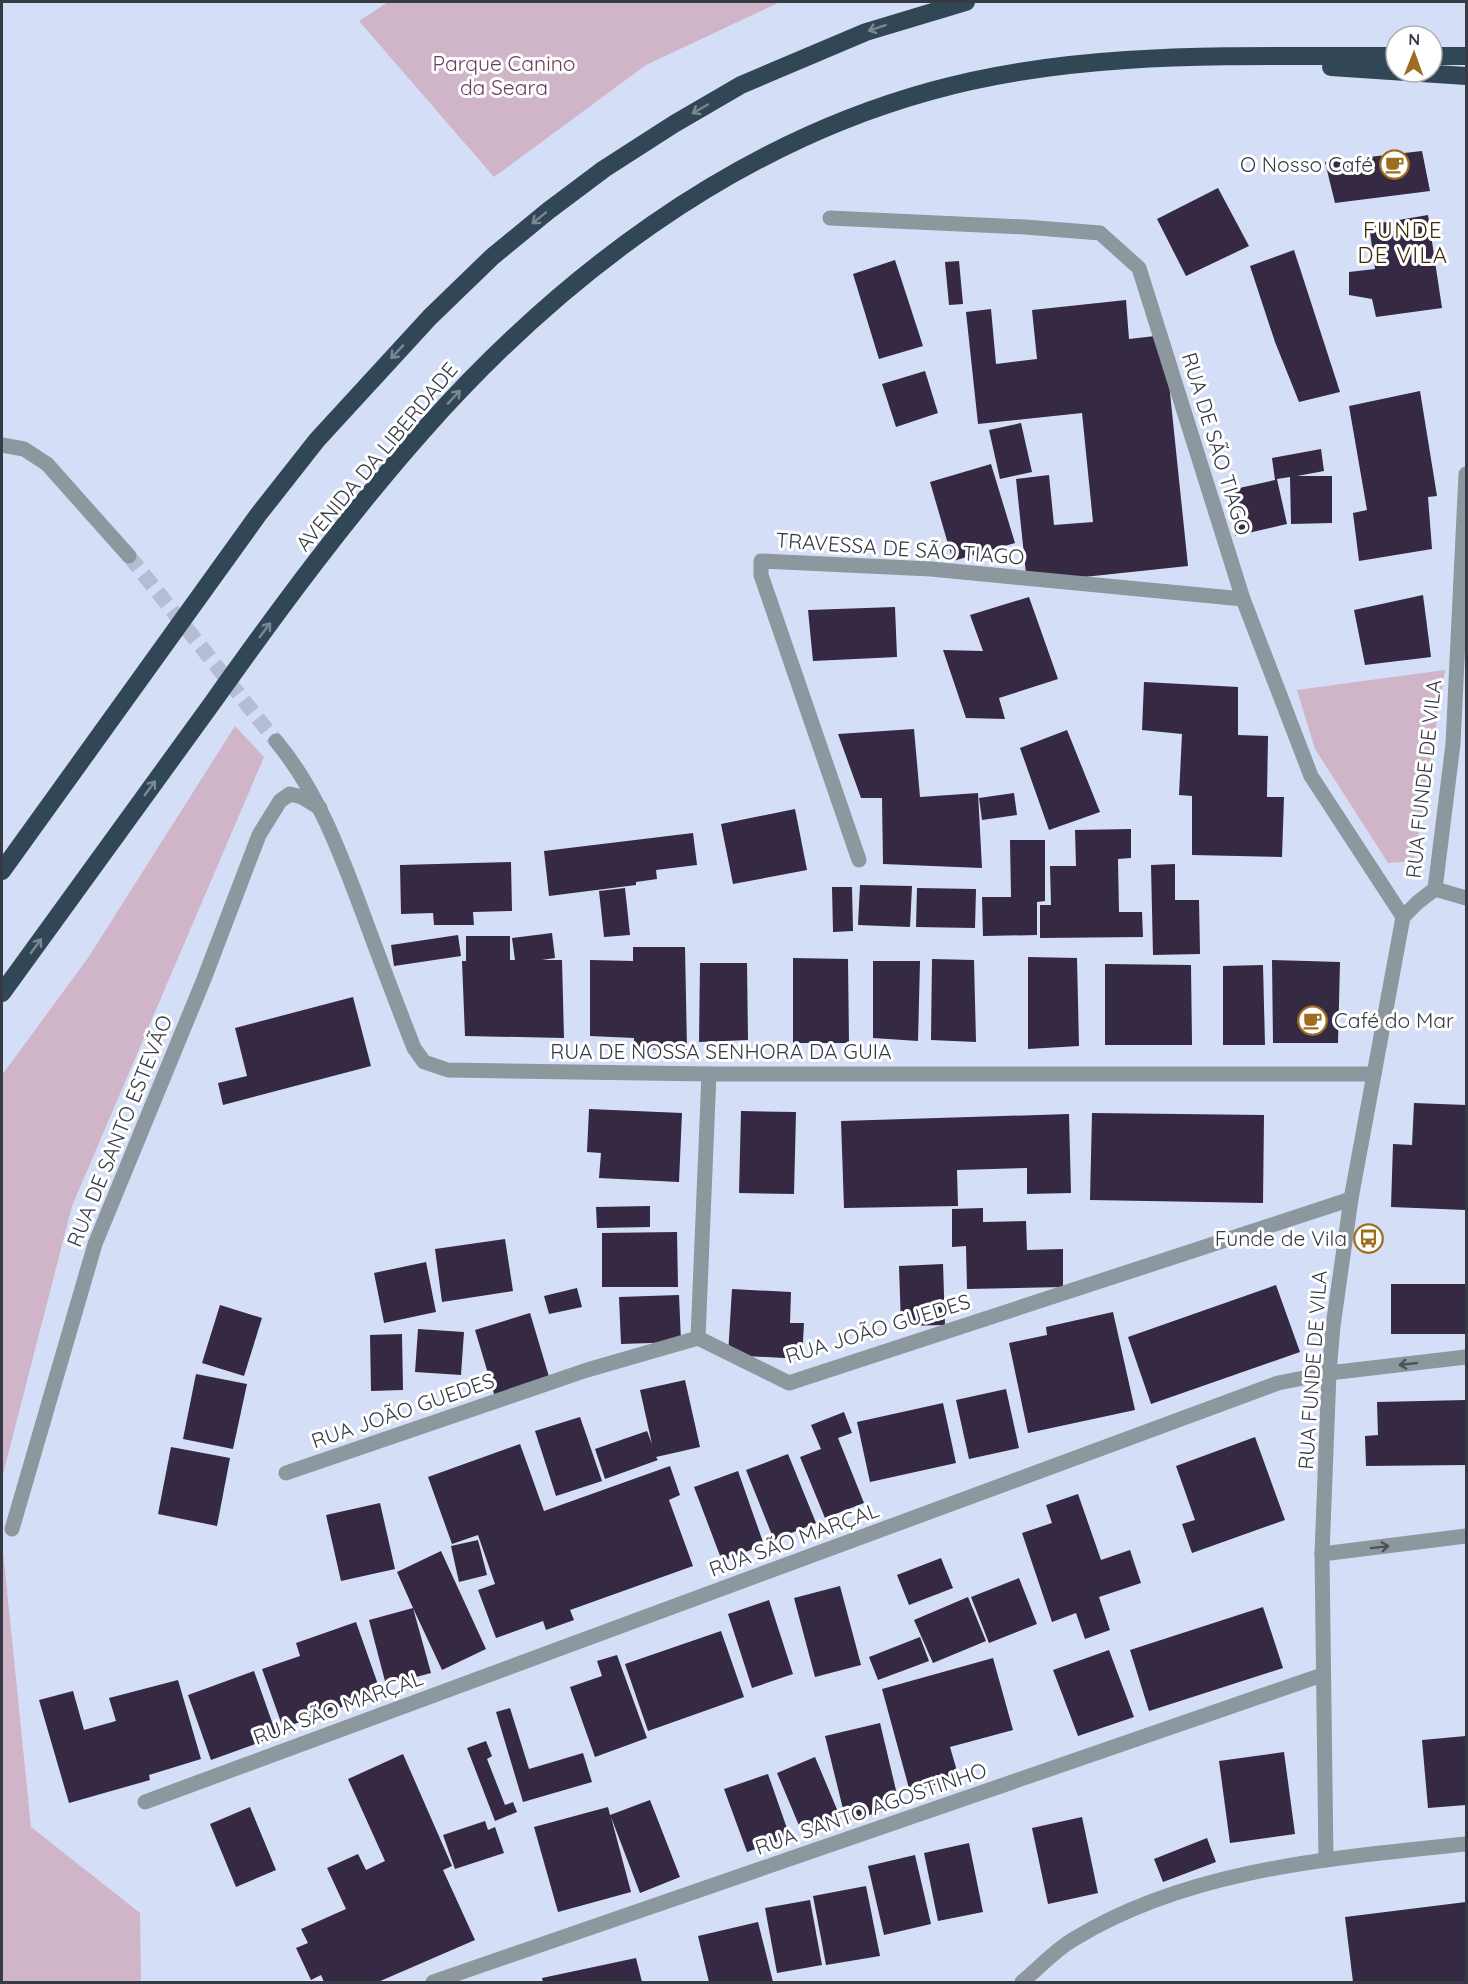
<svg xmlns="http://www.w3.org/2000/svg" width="1468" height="1984" font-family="Quicksand,sans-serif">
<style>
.green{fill:#d0b4c7}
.building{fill:#352944}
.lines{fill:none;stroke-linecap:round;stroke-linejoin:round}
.minor-tunnel{stroke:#b5bdd3;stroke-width:15;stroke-dasharray:15 8;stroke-linecap:butt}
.minor{stroke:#8c979e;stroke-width:15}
.highway{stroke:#324756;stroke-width:18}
.oneway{stroke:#7a8791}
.oneway2{stroke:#4c515a}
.labels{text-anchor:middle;stroke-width:6;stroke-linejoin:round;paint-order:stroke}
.park-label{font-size:21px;fill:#6a3c5e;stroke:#fff}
.poi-label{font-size:21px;fill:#363a44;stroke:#fff;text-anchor:end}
.street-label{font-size:21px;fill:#363a44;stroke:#fff}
.neighbourhood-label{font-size:22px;letter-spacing:1.5px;fill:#3f2904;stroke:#fff}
</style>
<rect width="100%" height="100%" fill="#d5def7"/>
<g class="green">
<path d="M388,2h392l-134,63 -152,112 -135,-156z"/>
<path d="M1445,670l-31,191 -26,2 -73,-114 -18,-59z"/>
<path d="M235,726l29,31 -192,449 -70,272v-403l86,-117z"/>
<path d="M2,1541l29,286 109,86 1,69h-139z"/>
</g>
<g class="building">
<path d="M1422,151l8,40 -95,12 -10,-41z"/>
<path d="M1218,188l31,58 -63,30 -29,-57z"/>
<path d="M1428,215l14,93 -66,9 -4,-18 -23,-4v-23l26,-3 -6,-44z"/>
<path d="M1294,250l46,142 -41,10 -24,-60 -25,-76z"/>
<path d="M895,260l28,86 -44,13 -26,-85z"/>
<path d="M959,261l4,43 -14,1 -4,-43z"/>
<path d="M1126,300l3,39 35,-4 24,231 -161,17 -11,-104 33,-4 5,50 39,-3 -11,-109 -104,11 -12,-112 25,-3 5,55 41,-5 -5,-49z"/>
<path d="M925,371l13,42 -42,14 -14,-43z"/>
<path d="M1420,391l17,105 -9,1 4,52 -73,12 -6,-48 14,-3 -18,-104z"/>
<path d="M1021,423l11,49 -32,7 -11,-49z"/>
<path d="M1321,449l3,22 -27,5h35v47l-41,1 -1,-47 -13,2 10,45 -52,12 -9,-45 49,-11 -3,-22z"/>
<path d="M991,464l24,79 -62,18 -23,-79z"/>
<path d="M1423,595l8,62 -66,8 -11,-55z"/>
<path d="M1029,597l29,82 -59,19 6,21 -39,-1 -23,-68 40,1 -13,-36z"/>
<path d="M895,607l2,50 -84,4 -5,-51z"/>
<path d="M1144,682l94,5v48l30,1 -1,61h17l-2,60 -90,-2v-59l-13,-1 3,-61 -40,-4z"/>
<path d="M914,729l6,68 58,-4 4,75 -99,-4 -1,-66h-21l-23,-64z"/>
<path d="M1067,730l33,82 -51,18 -29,-82z"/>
<path d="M1014,793l3,22 -35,5 -3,-22z"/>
<path d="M795,809l12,61 -74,14 -12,-60z"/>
<path d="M1131,829v29l-13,1 1,53h23l1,25 -103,1v-33h11l-1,-39h26l-1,-36z"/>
<path d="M693,833l4,32 -41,5 1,9 -21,3v3l-87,11 -5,-45z"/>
<path d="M1010,840h35v61l-8,1v33l-54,1 -1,-39h29z"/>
<path d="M511,862l1,49 -39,1 1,13h-40l-1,-12 -32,1 -1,-49z"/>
<path d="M1175,864v36h24l1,54 -47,1 -2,-90z"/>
<path d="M860,885l52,1 -2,41 -52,-2z"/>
<path d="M832,887h20l1,44 -20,1z"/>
<path d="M625,888l5,47 -26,2 -5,-46z"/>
<path d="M917,888l59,1 -1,39 -59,-1z"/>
<path d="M552,933l3,25 -13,2h20l2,78 -99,-2 -3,-75h4v-25h44v24h5l-3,-22z"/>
<path d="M458,935l3,21 -67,10 -3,-21z"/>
<path d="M633,947h52l2,103 -53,-1v-11l-44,-2v-76l43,1z"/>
<path d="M1028,957l49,1 2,88 -51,3z"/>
<path d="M793,958l55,1 1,84h-56z"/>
<path d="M932,959l42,1 2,82 -45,-2z"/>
<path d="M1272,960l68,2 -2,81h-65z"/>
<path d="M873,961h47l-2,80 -45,-3z"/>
<path d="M700,963h47l1,77 -49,2z"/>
<path d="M1105,964l86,1 1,80h-87z"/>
<path d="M1263,965l2,80h-42v-79z"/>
<path d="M353,997l18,69 -148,39 -5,-22 29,-7 -12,-48z"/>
<path d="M1414,1103l52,2v105l-75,-3 2,-63 19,1z"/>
<path d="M589,1109l93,4 -3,69 -80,-4 2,-25 -14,-1z"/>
<path d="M741,1111l55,1 -2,82 -55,-1z"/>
<path d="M1092,1113l172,2 -1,88 -173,-3z"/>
<path d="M1069,1114l2,79 -44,1v-26l-70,2 1,36 -114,2 -3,-87z"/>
<path d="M650,1206v21l-53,1 -1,-21z"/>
<path d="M983,1208v14l43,-1 1,29 36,-1v38l-96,2 -1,-43 -14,1v-38z"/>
<path d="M677,1232l1,55h-76v-54z"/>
<path d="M505,1239l8,52 -71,11 -7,-53z"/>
<path d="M426,1262l10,50 -52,11 -10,-50z"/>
<path d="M943,1264l2,61 -44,1 -2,-60z"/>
<rect x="1391" y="1284" width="75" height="50"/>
<path d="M1276,1285l24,67 -149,52 -23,-67z"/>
<path d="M577,1288l5,19 -33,7 -5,-18z"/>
<path d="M732,1289l59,3 -1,31h14l-2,36 -74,-4z"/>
<path d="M679,1295l2,47 -60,2 -2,-47z"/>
<path d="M220,1305l42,13 -18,58 -42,-13z"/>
<path d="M1113,1312l22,98 -107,23 -19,-90 38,-8 -1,-8z"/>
<path d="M530,1313l20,67 -55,17 -20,-67z"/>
<path d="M418,1329l46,3 -3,43 -46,-3z"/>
<path d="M402,1334l1,56 -32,1 -1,-56z"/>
<path d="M196,1374l51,10 -14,65 -50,-10z"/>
<path d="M685,1380l15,67 -44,10 2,3 -53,19 -10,-30 52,-18 5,13 -12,-54z"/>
<path d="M1006,1389l13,59 -50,11 -13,-59z"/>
<path d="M1466,1400v65l-100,1 -1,-30 13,-1 -1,-33z"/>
<path d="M943,1403l13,60 -86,19 -13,-60z"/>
<path d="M844,1412l8,21 -14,5 26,65 -39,15 -25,-61 21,-8 -10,-24z"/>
<path d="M580,1417l22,64 -46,15 -21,-65z"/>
<path d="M1255,1437l30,83 -93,33 -10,-29 13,-4 -19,-54z"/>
<path d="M520,1444l24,67 126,-45 10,29 -11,5 24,66 -123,44 4,10 -28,10 -3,-9 -47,17 -18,-48 17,-6 -17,-49 -26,9 -24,-67z"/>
<path d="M171,1447l59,11 -13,68 -59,-12z"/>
<path d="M788,1454l28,69 -42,17 -28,-70z"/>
<path d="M738,1471l26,74 -42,16 -28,-74z"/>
<path d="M1078,1494l23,66 29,-10 11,33 -42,14 11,33 -25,9 -9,-26 -24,9 -30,-89 30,-10 -6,-18z"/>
<path d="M380,1503l15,66 -54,12 -15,-66z"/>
<path d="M478,1540l9,35 -28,7 -8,-36z"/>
<path d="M441,1551l45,98 -44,21 -29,-62 18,65 -45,12 -17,-65 44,-12 -16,-36z"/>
<path d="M941,1558l12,30 -44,17 -12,-30z"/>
<path d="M1019,1578l18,46 -48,19 -18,-46z"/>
<path d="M840,1586l21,79 -46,12 -21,-79z"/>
<path d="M968,1597l18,44 -53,22 -19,-43z"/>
<path d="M769,1600l24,74 -41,14 -24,-74z"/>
<path d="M1263,1607l20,61 -134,43 -19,-61z"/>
<path d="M356,1622l25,71 -98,35 -21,-59 38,-13 -4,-13z"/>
<path d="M721,1631l23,66 -96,34 -23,-67z"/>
<path d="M920,1637l9,24 -51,19 -9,-23z"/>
<path d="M1109,1650l25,67 -56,19 -25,-66z"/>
<path d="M617,1655l30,83 -52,19 -25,-70 32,-11 -5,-15z"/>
<path d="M993,1658l20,72 -63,17 9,31 -49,14 -28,-103z"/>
<path d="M254,1671l23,65 -66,24 -23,-65z"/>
<path d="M178,1680l23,79 -52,16 1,5 -81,23 -30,-103 34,-9 11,39 32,-9 -7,-23z"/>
<path d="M510,1708l19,61 54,-16 9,29 -69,20 -27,-90z"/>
<path d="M880,1723l20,84 -54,14 -21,-85z"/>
<path d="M1466,1736v69l-38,3 -6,-68z"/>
<path d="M486,1741l6,15 -5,3 18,46 8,-3 4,10 -22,9 -28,-73z"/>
<path d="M1284,1752l11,82 -65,9 -11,-82z"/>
<path d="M403,1754l49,112 -9,4 32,70 -97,42h-54l-3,-7 -10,5 -15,-32 12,-5 -7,-14 45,-20 -19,-41 31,-14 8,16 19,-9 -37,-82z"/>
<path d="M815,1757l26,62 -38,16 -26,-62z"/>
<path d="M768,1774l22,63 -43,15 -23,-63z"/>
<path d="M650,1800l30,77 -40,16 -29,-76 20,75 -73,20 -24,-85 74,-20 2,8z"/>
<path d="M250,1807l26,63 -40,17 -26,-63z"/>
<path d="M1082,1817l16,76 -50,11 -16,-76z"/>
<path d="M485,1821l3,9 7,-3 9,26 -49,16 -12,-34z"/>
<path d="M1207,1838l9,24 -53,20 -9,-23z"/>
<path d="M969,1843l14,69 -45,9 -14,-68z"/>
<path d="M915,1855l16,69 -47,11 -16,-69z"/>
<path d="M866,1886l14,70 -54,9 -13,-69z"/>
<path d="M810,1900l12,65 -45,8 -12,-65z"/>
<path d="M1466,1902v80h-113l-8,-65z"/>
<path d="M758,1922l15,60h-64l-11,-46z"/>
<path d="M636,1958l6,24h-99l-1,-4z"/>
</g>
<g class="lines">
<path class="minor-tunnel" d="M129,556l147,185"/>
<g class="minor">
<path d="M830,218l195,9 75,6 39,35 104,331 68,177 92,141"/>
<path d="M2,445l22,4 23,15 82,92"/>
<path d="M276,741c41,49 64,111 86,170 17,46 34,91 52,137l10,14 24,8 261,4h665"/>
<path d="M859,860l-98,-285v-14l170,8 312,30"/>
<path d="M1435,889l31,9"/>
<path d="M698,1338l11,-264"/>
<path d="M286,1473l301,-103 111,-32 91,45 562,-184"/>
<path d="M12,1529l83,-285 109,-265 55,-144 21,-34 10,-7 12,3 18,11"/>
<path d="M1322,1554l144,-18"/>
<path d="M145,1802l1133,-419 51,-10 137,-16"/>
<path d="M1326,1860l-4,-306 7,-181 4,-47 18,-127 52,-282 15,-15 17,-13 18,-145 13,-270"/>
<path d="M433,1982l889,-307"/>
<path d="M1022,1982c17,-14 33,-32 52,-43 116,-71 261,-81 392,-95"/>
</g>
<g class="highway">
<path d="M1432,56h34"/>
<path d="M1331,67l135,9"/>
<path d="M2,871l256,-356 59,-75 113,-123 62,-60 56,-46 56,-42 70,-45 67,-39 125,-53 100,-30"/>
<path d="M2,993c70,-97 140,-194 211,-291 66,-93 134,-185 209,-270 136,-154 309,-286 509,-341 150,-42 311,-34 465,-35"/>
</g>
</g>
<defs><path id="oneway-shaft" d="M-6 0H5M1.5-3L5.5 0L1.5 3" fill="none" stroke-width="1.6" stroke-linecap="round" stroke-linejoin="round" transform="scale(1.5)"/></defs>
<g class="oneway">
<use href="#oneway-shaft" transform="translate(877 28) rotate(162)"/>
<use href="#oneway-shaft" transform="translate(700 109) rotate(150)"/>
<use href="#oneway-shaft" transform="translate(539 218) rotate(141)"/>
<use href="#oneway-shaft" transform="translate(397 352) rotate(133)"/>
<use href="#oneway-shaft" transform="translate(454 397) rotate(-47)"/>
<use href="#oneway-shaft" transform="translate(265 630) rotate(-53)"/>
<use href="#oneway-shaft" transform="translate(150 788) rotate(-54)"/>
<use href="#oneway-shaft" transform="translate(36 946) rotate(-54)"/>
</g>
<g class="oneway2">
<use href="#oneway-shaft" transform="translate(1408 1364) rotate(174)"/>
<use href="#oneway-shaft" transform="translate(1380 1547) rotate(-7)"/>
</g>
<defs>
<symbol id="cafe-ring" viewBox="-11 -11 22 22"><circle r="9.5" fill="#fff" stroke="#9d6e20" stroke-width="1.5"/><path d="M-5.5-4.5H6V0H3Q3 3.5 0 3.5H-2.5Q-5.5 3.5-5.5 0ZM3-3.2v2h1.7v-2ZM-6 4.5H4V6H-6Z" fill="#9d6e20"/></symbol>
<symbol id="bus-ring" viewBox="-11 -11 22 22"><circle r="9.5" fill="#fff" stroke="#9d6e20" stroke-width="1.5"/><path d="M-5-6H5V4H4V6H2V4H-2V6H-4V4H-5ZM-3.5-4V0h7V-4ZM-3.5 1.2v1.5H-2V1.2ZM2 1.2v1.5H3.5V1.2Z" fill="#9d6e20"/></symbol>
</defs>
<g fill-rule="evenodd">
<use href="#cafe-ring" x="1378" y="148" width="33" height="33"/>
<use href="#cafe-ring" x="1296" y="1004" width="33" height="33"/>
<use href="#bus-ring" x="1352" y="1222" width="33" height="33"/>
</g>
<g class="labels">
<g class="park-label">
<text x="504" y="71">Parque Canino<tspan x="504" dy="24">da Seara</tspan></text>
</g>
<g class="poi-label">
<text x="1373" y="172">O Nosso Café</text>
<text x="1334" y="1028" text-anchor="start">Café do Mar</text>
<text x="1347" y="1246">Funde de Vila</text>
</g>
<g class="street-label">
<text transform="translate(1216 444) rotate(73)" y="7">RUA DE SÃO TIAGO</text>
<text transform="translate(377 457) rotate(-50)" y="7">AVENIDA DA LIBERDADE</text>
<text transform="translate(900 549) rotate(4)" y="7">TRAVESSA DE SÃO TIAGO</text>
<text transform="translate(1424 779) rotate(-84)" y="7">RUA FUNDE DE VILA</text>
<text x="721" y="1059">RUA DE NOSSA SENHORA DA GUIA</text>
<text transform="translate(120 1131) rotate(-68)" y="7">RUA DE SANTO ESTEVÃO</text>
<text transform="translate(878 1329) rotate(-17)" y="7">RUA JOÃO GUEDES</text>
<text transform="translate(1313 1370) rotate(-86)" y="7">RUA FUNDE DE VILA</text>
<text transform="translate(403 1411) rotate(-19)" y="7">RUA JOÃO GUEDES</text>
<text transform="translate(794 1540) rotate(-20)" y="7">RUA SÃO MARÇAL</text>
<text transform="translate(338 1708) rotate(-20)" y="7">RUA SÃO MARÇAL</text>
<text transform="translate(871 1809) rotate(-19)" y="7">RUA SANTO AGOSTINHO</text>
</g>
<g class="neighbourhood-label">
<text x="1403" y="238">FUNDE<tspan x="1403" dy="25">DE VILA</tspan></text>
</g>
</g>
<rect width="1468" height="1984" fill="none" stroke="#363a44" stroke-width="6"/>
<g transform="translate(1414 54) rotate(1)"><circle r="28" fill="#ffffff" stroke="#afb0b4" stroke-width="1.5"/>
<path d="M0-4.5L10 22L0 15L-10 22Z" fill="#9d6e20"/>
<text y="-9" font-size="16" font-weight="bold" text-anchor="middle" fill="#363a44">N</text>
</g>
</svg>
